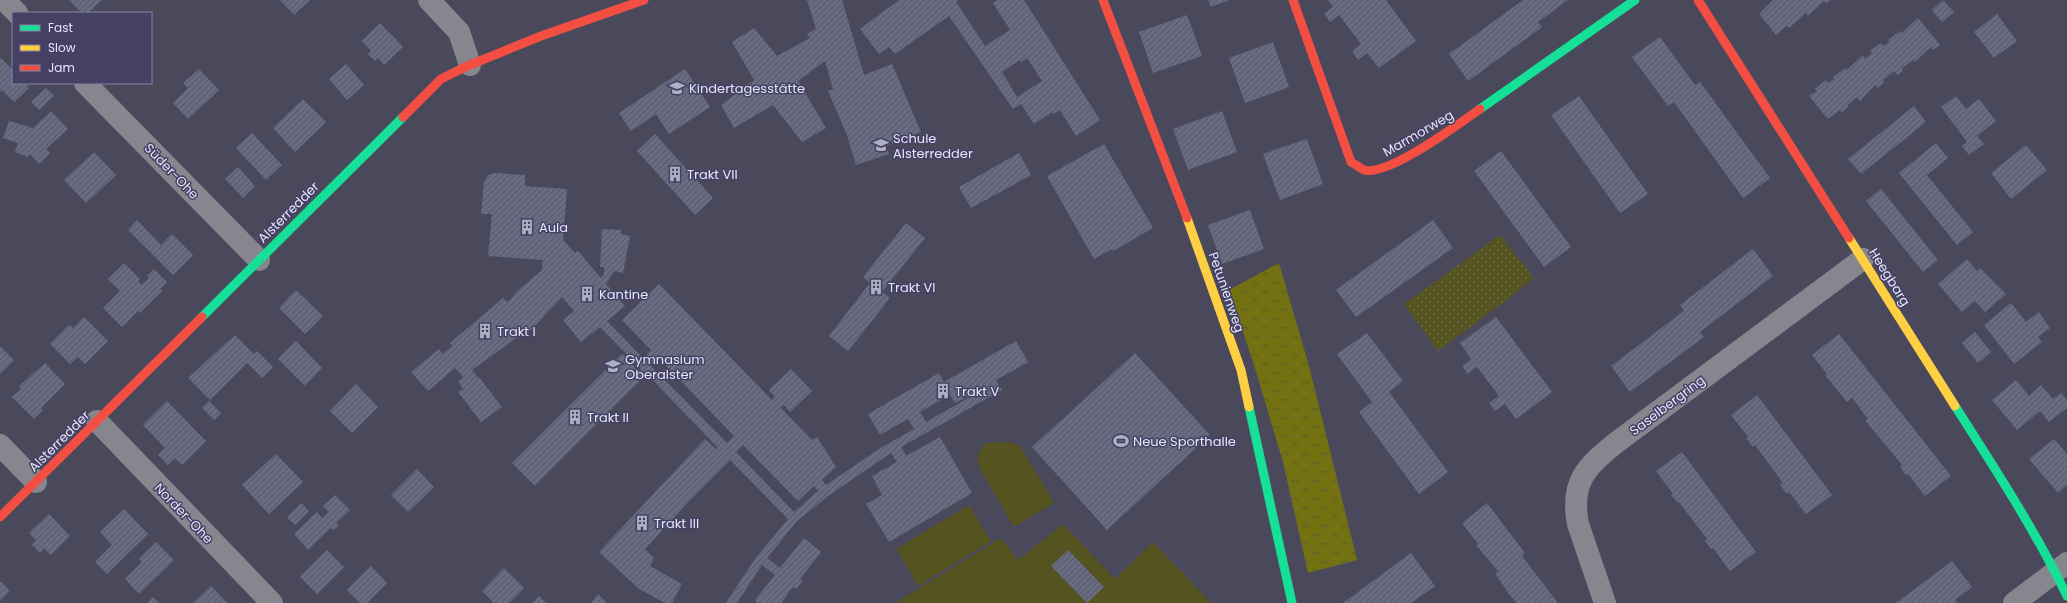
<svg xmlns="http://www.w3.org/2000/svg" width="2067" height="603" font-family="Poppins,sans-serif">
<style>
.grass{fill:#555320}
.forest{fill:url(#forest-crowns)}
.park{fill:url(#park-dots)}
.building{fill:url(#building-hatch);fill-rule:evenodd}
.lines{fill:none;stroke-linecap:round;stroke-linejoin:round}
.street{stroke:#86868e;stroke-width:22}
.fast{stroke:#16e098;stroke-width:9}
.slow{stroke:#ffcf43;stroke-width:9}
.jam{stroke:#f24e42;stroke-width:9}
.labels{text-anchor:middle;stroke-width:3;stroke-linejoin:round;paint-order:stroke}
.poi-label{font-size:13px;fill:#e6e5fb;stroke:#444164;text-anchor:start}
.street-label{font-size:13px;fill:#e6e5fb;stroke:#444164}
</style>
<defs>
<pattern id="forest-crowns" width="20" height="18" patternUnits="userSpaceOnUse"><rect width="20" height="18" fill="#747112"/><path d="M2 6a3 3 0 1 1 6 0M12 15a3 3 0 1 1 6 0" fill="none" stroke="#5c5b2e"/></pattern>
<pattern id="park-dots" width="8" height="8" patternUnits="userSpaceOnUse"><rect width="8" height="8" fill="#555320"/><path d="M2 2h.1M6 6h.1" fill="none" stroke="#6d6c41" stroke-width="1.8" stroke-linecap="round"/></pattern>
<pattern id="building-hatch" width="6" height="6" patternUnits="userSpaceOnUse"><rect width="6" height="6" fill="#676c82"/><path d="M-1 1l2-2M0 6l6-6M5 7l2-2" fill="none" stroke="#565866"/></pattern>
</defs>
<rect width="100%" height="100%" fill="#4a495c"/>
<g class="grass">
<path d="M1009,442l11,4 34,57 -40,24 -34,-58 -3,-13 8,-13z"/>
<path d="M969,505l22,36 -73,45 -22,-37z"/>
<path d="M1063,524l52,55 38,-37 58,61h-316l106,-65 17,22z"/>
</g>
<path class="forest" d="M1279,263l30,103 48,194 -49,13 -25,-111 -29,-97 -25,-75z"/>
<path class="park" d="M1500,235l34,43 -22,18 -74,55 -34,-47z"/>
<g class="building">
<path d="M69,0h33l-14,13 -3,-3 -3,3z"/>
<path d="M280,0h30l-16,15z"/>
<path d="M807,0h35l22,75 28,-11 29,68 -35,14 3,8 -33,11 -9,-30 -19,-44 5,-2 -8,-28 -27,20 28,47 -24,14 -29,-37 -39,23 -13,-23 33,-25 -22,-38 22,-14 23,28 33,-18 -3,-4 9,-5z"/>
<path d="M899,0h59l-2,2 29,44 25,-16 -17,-27 5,-3h26l76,120 -24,16 -16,-26 -7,4 -1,-2 -18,12 -13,-20 -8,5 -64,-93 -54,38 -6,-7 -10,7 -19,-25zM1027,58l15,23 -25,16 -15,-25 18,-12 1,2z"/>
<path d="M1208,0h21l-18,7z"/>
<path d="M1328,0h58l30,41 -37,27 -12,-15 -9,7 -6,-9 9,-7 -22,-29 -9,7 -6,-8 9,-7z"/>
<path d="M1523,0h45l-30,22 4,5 -74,54 -19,-27z"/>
<path d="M1773,0h58l-4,3 -3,-2 -16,15 -2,-3 -17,15 -2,-2 -11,9 -17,-21z"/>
<path d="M1943,0l11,12 -12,10 -10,-12z"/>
<path d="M1997,14l20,27 -23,17 -20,-26z"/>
<path d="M1187,15l15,41 -49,17 -14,-41z"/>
<path d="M1918,18l22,27 -7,5 -2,-3 -16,15 -2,-2 -11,8 1,2 -5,5 -4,-4 -11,9 1,2 -6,6 -3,-3 -15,16 -3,-4 -10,9 1,1 -6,5 -2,-2 -12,9 -19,-23 8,-5 -2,-2 11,-9 2,3 6,-4 -1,-2 12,-9 2,2 16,-15 2,4 7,-6 -2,-2 11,-8 3,3 6,-5 -2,-1 12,-9 2,2z"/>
<path d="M380,23l23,24 -19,18 -6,-7 -3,3 -7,-7 3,-3 -9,-10z"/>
<path d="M1660,37l35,48 5,-3 70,96 -27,20 -69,-96 -6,4 -36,-49z"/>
<path d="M1273,42l16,45 -44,16 -16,-45z"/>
<path d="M0,57l13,13v13h12l4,5 -15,14 -12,-12 -2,2z"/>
<path d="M346,64l18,21 -17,15 -18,-21z"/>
<path d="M199,69l20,21 -31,29 -15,-16 15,-15 -5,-5z"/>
<path d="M685,69l25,38 -41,27 -13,-20 -25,17 -12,-18z"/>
<path d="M46,88l8,8 -15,14 -8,-8z"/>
<path d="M1579,96l69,98 -28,19 -69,-98z"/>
<path d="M1956,96l10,13 13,-10 17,22 -19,15 7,8 -15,11 -7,-9 5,-4 -26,-35z"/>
<path d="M303,99l23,23 -31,30 -22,-24z"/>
<path d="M1914,106l12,16 -65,52 -13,-15z"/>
<path d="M51,111l17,18 -22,20 4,4 -11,11 -9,-10 -3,3 -12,-5 3,-9 -15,-5 6,-17 24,7z"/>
<path d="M1222,111l15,41 -49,18 -15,-41z"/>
<path d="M252,133l30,32 -16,15 -30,-32z"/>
<path d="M655,134l58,64 -18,17 -58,-64z"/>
<path d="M1307,139l16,45 -43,16 -17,-46z"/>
<path d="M1936,143l12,15 -21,17 46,57 -16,13 -58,-72z"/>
<path d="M1104,144l49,84 -40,23 -1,-2 -18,10 -47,-83z"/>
<path d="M2026,145l21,25 -36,29 -20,-26z"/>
<path d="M1501,151l70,96 -27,20 -70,-96z"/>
<path d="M94,152l22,23 -30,28 -22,-23z"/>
<path d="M1019,153l12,22 -60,33 -12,-21z"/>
<path d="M238,167l17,19 -12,12 -18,-19z"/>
<path d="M494,173l31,2v11l42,3 -4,51 12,13 3,-2 23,27 3,-4v-7h-4l2,-38 19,1v4l9,2 -7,37 -9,-2 -8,13 19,22 -18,15 36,37 8,-8 -29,-30 37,-36 113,116 3,-3 -6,-7 22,-21 21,22 -22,21 -6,-7 -3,3 31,32 5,-3 19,30 -14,13 4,5 53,-36 35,-20 -6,-10 -28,16 -12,-21 71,-41 5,9 72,-41 12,21 -32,18 6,10 -101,57 5,9 34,-19 32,56 -83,49 -23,-38 16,-9 -10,-19 25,-14 -6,-9 -63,43 -31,25 -30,37 13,10 24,-30 17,14 -21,27 3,2 -7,8 -3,-2 -12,16h-23l-3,-3 20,-25 -13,-10 -25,38h-11l28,-43 34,-41 -58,-59 -41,41 -44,48 9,9 -4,8 32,18 -10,19h-7l-26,-14 -40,-37 106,-113 11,10 2,-1 -71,-74 -112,112 -23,-23 110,-109 17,17 2,-2 -41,-42 4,-3 -23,18 -18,-22 11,-9 -12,-14 -35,37 -1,-3 -54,39 6,8 1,-1 23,30 -21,15 -23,-30 5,-3 -5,-8 5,-4 -8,-9 -27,23 -17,-19 28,-23 3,5 10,-8 -2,-3 53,-45 4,4 8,-7 -1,-1 28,-24 1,-10 -55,-4 4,-42h-11l3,-32 4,-7zM658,357l76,79 -7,7 -77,-78zM985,387l1,1 -60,34 -6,-10 30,-17 5,8zM743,445l55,56 16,-15 4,5 -24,21 -58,-60z"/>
<path d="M1881,189l57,71 -15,12 -57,-71z"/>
<path d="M1250,210l14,39 -42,15 -14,-39z"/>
<path d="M137,220l24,25 11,-11 21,21 -20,20 -45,-45z"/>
<path d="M1433,220l20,28 -97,69 -20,-27z"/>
<path d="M906,223l19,15 -43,54 8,6 -42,53 -19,-15 41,-53 -7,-6z"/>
<path d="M1753,249l20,27 -73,56 4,5 -74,55 -19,-26 73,-55 -4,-6z"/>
<path d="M1967,259l10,12 3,-3 26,26 -21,18 -10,-11 -13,11 -24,-28z"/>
<path d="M124,263l16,16 -2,2 4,4 7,-7 -2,-2 7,-7 13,13 -7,7 2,2 -22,22 -2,-2 -16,16 -19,-19 17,-17 -12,-12z"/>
<path d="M296,290l27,26 -18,18 -26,-26z"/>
<path d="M2011,303l15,19 13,-10 11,16 -12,9 4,5 -28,22 -30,-39z"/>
<path d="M84,317l24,24 -23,23 -7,-7 -8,7 -20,-20 19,-19 4,3z"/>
<path d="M1496,317l56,75 -36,27 -11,-15 -10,7 -6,-8 10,-7 -22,-29 -9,7 -6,-8 9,-7 -11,-16z"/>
<path d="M1975,332l16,20 -13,11 -16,-20z"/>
<path d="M1367,333l36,48 -14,11 59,80 -29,22 -60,-82 13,-10 -35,-48z"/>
<path d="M1839,334l112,142 -26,20 -17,-22 -2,1 -6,-8 2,-2 -33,-40 -4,-5 3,-1 -16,-21 -5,4 -22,-27 2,-1 -15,-19z"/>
<path d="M235,335l19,19 3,-3 16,16 -11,11 -15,-15 -37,37 -22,-22z"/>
<path d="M296,341l26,27 -17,18 -27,-27z"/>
<path d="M0,346l14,14 -14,14z"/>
<path d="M1135,353l75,82 -103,95 -75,-83z"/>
<path d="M45,363l20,21 -24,24 2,2 -9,9 -22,-22 9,-8 -2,-3z"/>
<path d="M2016,380l13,16 12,-11 12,14 8,-6 6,7v8l-18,14 -9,-11 -23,19 -25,-30z"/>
<path d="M356,384l22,23 -26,26 -22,-22z"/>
<path d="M1757,395l75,100 -26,19 -17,-22 -2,2 -7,-9 3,-2 -28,-38 -2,2 -7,-9 2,-1 -17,-22z"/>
<path d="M167,401l39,40 -24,24 -7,-7 -7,7 -10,-10 7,-7 -22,-23z"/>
<path d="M209,401l12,12 -7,7 -12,-12z"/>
<path d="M2054,439l13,15v31l-9,8 -29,-34z"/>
<path d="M1682,452l74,100 -26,19 -17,-23 -2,1 -6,-8 2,-2 -28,-37 -1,1 -7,-8 2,-1 -17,-23z"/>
<path d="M276,454l27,28 -34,32 -27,-29z"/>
<path d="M417,469l17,18 -26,25 -17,-17z"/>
<path d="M335,495l15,15 -14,13 3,2 -5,5 -3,-2 -23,22 -14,-16 23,-22 5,6 7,-6 -6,-6z"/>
<path d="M301,503l8,8 -14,14 -8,-8z"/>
<path d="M1487,503l38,50 -3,3 36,47h-41l-9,-10 -13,-20 3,-2 -22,-26 2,-1 -16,-21z"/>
<path d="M124,509l24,25 -41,40 -12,-12 17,-17 -12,-13z"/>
<path d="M49,514l21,22 -19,19 -7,-7 -4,5 -8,-8 4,-5 -7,-7z"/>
<path d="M156,542l18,18 -35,34 -14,-15 17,-17 -3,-3z"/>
<path d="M327,550l17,17 -27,27 -17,-17z"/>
<path d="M1068,550l36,37 -17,16 -36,-37z"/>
<path d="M1411,553l24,33 -24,17h-68z"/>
<path d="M1952,561l20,26 -17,13 2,3h-61z"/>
<path d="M371,566l16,17 -20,20h-7l-13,-13z"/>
<path d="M504,568l20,20 -15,15h-15l-12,-12z"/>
<path d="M0,581l10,10 -10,10z"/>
<path d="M211,586l16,17h-34z"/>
<path d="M598,594l9,9h-16z"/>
<path d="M539,596l7,7h-13z"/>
<path d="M153,597l6,6h-12z"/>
</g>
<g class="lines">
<g class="street">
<path d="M4,0l13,13"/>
<path d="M429,0l30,32 11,33"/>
<path d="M85,83l174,177"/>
<path d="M97,421l175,182"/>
<path d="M0,445l36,37"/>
<path d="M1605,603l-27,-79c-8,-42 8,-57 39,-82l246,-183"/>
<path d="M2014,603l53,-40"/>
</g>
<g class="fast">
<path d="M1480,109l155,-109"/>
<path d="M202,317l201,-200"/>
<path d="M1955,406c39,61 80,124 112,190"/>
<path d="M1249,407l43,196"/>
</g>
<g class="slow">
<path d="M1187,218l54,152 8,37"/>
<path d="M1849,238l106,168"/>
</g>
<g class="jam">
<path d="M1103,0l84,218"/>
<path d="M1293,0l58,162c4,2 9,6 13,8 24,7 96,-47 116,-61"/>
<path d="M1698,0l151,238"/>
<path d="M403,117l38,-38 24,-12 76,-31 103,-36"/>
<path d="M0,517l202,-200"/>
</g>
</g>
<defs>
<symbol id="school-bare" viewBox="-9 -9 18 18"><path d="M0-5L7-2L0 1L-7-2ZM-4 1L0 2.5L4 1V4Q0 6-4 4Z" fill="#afaec3" stroke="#444164" stroke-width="2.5" paint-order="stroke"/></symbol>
<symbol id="building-bare" viewBox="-9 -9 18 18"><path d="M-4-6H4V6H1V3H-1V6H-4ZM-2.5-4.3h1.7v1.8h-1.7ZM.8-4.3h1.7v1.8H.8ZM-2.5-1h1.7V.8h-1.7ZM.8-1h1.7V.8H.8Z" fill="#afaec3" stroke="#444164" stroke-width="2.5" paint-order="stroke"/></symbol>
<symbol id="stadium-bare" viewBox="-9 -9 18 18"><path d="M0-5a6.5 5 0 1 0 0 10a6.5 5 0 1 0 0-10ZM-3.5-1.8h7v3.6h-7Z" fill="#afaec3" stroke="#444164" stroke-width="2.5" paint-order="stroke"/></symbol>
</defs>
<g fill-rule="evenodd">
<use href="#school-bare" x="666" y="77" width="22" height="22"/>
<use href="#school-bare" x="870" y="134" width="22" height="22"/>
<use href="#building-bare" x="664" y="163" width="22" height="22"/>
<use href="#building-bare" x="516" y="216" width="22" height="22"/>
<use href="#building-bare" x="865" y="276" width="22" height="22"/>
<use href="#building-bare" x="576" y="283" width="22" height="22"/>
<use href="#building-bare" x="474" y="320" width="22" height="22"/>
<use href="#school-bare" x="602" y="355" width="22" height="22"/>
<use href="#building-bare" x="932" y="380" width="22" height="22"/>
<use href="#building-bare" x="564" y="406" width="22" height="22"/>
<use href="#stadium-bare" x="1110" y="430" width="22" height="22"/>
<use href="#building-bare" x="631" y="512" width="22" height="22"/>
</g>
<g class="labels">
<g class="poi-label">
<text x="689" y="93">Kindertagesstätte</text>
<text x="893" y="143">Schule<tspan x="893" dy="15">Alsterredder</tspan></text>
<text x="687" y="179">Trakt VII</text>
<text x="539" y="232">Aula</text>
<text x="888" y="292">Trakt VI</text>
<text x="599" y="299">Kantine</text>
<text x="497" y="336">Trakt I</text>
<text x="625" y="364">Gymnasium<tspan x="625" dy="15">Oberalster</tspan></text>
<text x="955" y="396">Trakt V</text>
<text x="587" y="422">Trakt II</text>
<text x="1133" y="446">Neue Sporthalle</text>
<text x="654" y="528">Trakt III</text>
</g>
<g class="street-label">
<text transform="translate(1418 133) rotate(-30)" y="5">Marmorweg</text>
<text transform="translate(172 171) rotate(46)" y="5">Süder-Ohe</text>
<text transform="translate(288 212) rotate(-45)" y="5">Alsterredder</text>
<text transform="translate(1890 277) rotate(58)" y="5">Heegbarg</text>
<text transform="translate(1227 292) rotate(71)" y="5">Petunienweg</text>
<text transform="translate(1667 405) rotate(-37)" y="5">Saselbergring</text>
<text transform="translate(59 441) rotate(-45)" y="5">Alsterredder</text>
<text transform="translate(184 513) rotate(46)" y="5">Norder-Ohe</text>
</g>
</g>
<rect x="12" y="12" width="140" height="72" fill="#444164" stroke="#8583a0"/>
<rect x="20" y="25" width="20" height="6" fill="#16e098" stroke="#8583a0"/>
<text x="48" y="32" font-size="12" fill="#e6e5fb">Fast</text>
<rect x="20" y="45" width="20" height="6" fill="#ffcf43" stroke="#8583a0"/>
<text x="48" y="52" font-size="12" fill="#e6e5fb">Slow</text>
<rect x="20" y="65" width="20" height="6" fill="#f24e42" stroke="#8583a0"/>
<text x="48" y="72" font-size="12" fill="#e6e5fb">Jam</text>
</svg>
